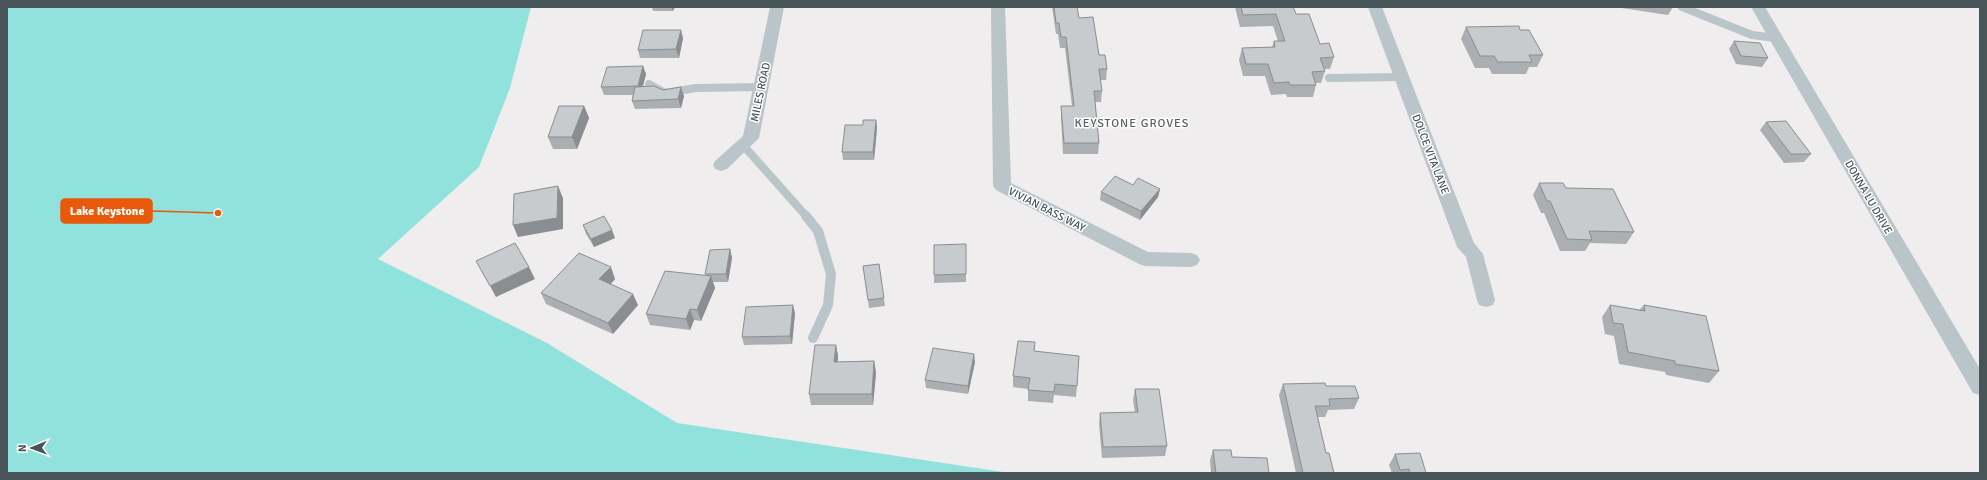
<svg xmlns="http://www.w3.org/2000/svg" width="1987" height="480" font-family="Signika,sans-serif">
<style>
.water{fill:#91e1dc}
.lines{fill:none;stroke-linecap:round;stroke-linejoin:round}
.lane-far1{stroke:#b9c5c8;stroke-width:8}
.lane{stroke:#b9c5c8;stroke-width:10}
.street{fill:#b9c5c8;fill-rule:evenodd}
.wall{fill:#abafb1}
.shaded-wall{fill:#8b8e90}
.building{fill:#c7cbce;stroke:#8b8e90}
.labels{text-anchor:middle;stroke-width:3;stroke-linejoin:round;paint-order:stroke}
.street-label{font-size:11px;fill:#475458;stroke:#fff}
.neighbourhood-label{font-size:12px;letter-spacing:1px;fill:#5a5f61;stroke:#fff}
.leader{fill:none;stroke:#e8590c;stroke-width:1.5}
.callout-dot{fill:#e8590c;stroke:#fff;stroke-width:1.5}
.callout{fill:#e8590c;stroke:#e8590c;stroke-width:1.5}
.callout-label{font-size:12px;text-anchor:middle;font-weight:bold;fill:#fff}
</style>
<rect width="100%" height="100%" fill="#efeded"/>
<path class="water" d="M7,7h524l-21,81 -31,79 -101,92 169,84 130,80 333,50h-1003z"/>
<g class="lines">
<g class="lane-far1">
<path d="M1682,7l70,28 24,3"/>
<path d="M1329,78l73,-1"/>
<path d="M649,84l16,9 31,-5 65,-1"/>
<path d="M743,145l64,72"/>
</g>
<path class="lane" d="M806,216l12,15 13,43 -3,31 -15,33"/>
<g class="street">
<path d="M770,7h14l-25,131 -32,31 -6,2 -6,-2 -2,-4 2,-4 28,-25z"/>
<path d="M991,7h14l6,176 137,69 43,1 6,2 3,5 -3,5 -6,2 -46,-1 -6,-2 -143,-74 -3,-4z"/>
<path d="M1368,7h14l92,236 9,11 12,46 -2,5 -7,2 -7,-2 -2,-5 -11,-43 -9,-10z"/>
<path d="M1751,7h14l215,362v26l-7,-2z"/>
</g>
</g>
<g class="wall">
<path d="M652,7h23l-2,4h-20z"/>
<path d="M1052,7h25l2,11 28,51 -1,11h-6l2,11 -1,11h-6l4,41 -1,11h-35l-2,-37v-11h11l-7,-58h-5l-2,-14h-2z"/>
<path d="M1235,7h58l3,7 24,30 14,13 -4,12h-6l1,2 -4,12h-5v2l-3,12h-26l-1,-3 -15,1 -6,-19h-22l-4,-16 3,-12 30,-1 2,-6h4l-5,-15 -33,1z"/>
<path d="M1615,7h58l-5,8z"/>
<path d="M1466,27l54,3 23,25 -6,12h-8l-3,7h-34l-3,-6h-14l-14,-29z"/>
<path d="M683,38l-4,20h-39l-2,-8z"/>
<path d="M1734,41l34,17 -6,9 -26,-3 -7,-15z"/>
<path d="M643,66l3,8 -3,12 20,4 21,6 -3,12 -46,1 -3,-8 1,-6h-29l-3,-8z"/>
<path d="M584,106l5,12 -12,31h-24l-5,-12z"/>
<path d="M876,120l1,8 -3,32h-31l-1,-8 21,-27z"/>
<path d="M1766,122l45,32 -7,8 -20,1 -24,-33z"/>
<path d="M1539,183l27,5 68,44 -8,12 -36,-1 -5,8h-25l-16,-38h-3l-8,-18z"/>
<path d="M1133,185l27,4 -2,8 -18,23 -40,-20 1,-8z"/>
<path d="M583,225l32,13 -21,9 -8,-13z"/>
<path d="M966,244v38l-32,1v-8z"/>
<path d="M730,249l2,9 -4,24h-15l2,6 -14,33 -7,-1 -4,10 -40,-5 -4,-11 60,-38 -1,-2z"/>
<path d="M879,264l6,42 -16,2 -6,-42z"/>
<path d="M615,279l-4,5 27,21 -25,29 -67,-30 -5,-11z"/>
<path d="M1610,305l29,5 5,-5 75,66 -10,12 -43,-8 -1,-3 -46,-8 -5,-28 -9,-2 -3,-17z"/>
<path d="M795,313l-3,31 -48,1 -2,-8z"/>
<path d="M836,345l2,11v6l36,-1 2,12 -3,32h-62l-2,-11z"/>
<path d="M1035,351l42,35 -1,11 -22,-2 -1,8 -25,-2v-12l-15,-2v-11z"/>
<path d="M975,362l-7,32 -42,-6 -1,-8z"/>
<path d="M1283,384l76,14 -5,11 -26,1 -3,7h-8l9,36 8,20h-38l-17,-78z"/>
<path d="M1135,389l32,57 -2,10 -63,2 -3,-34 1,-11h35l-2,-13z"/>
<path d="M1213,450l19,7 37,16h-58l-1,-13z"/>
<path d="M1395,454l31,19h-34l-3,-8z"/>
</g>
<g class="shaded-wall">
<path d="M672,7h3l-2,4z"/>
<path d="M681,30l2,8 -4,20 -3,-9z"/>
<path d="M643,66l3,8 -5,20 -3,-8z"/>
<path d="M681,87l3,9 -3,12 -3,-9z"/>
<path d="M584,106l5,12 -12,31 -5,-12z"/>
<path d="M876,120l1,8 -3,32 -1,-8z"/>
<path d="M558,186l5,12v31l-45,8 -5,-12z"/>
<path d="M1160,189l-2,8 -18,23 1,-9z"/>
<path d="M612,230l3,8 -21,9 -3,-8z"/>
<path d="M730,249l2,9 -4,24 -2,-8z"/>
<path d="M529,267l6,12 -39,18 -6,-11z"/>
<path d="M611,267l4,12 -11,12 -5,-12z"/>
<path d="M711,276l4,12 -14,33 -4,-11z"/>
<path d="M633,294l5,11 -25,29 -5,-11z"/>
<path d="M793,305l2,8 -3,31 -2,-8z"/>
<path d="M690,309l4,11 -4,10 -4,-11z"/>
<path d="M836,345l2,11 -2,17 -2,-11z"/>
<path d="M974,354l1,8 -7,32v-8z"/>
<path d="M874,361l2,12 -3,32 -1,-11z"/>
</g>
<g class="building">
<path d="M1054,7h23l2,11 14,-1 6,38h6l2,14h-8l3,22h-8l5,52h-35l-3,-37h13l-8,-69h-5l-2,-14h-3z"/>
<path d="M1241,7h52l3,7h13l11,30 9,-1 5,14 -14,1 5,13 -13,1 4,13h-26l-1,-3 -15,1 -6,-19h-22l-4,-16 33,-1 -1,-6h11l-9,-27 -33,1z"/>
<path d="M1519,26l1,4h9l14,25h-14l3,7h-34l-4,-6h-14l-14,-29z"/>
<path d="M643,30h38l-5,19 -38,1z"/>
<path d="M1734,41l26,2 8,15 -27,-2z"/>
<path d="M643,66l-5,20 -37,1 6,-20z"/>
<path d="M654,86l9,4 18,-3 -3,12 -46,2 3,-14z"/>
<path d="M559,106h25l-12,31h-24z"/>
<path d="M863,120h13l-3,32h-31l3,-27h18z"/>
<path d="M1786,121l25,33h-20l-25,-32z"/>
<path d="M1115,176l18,9 5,-7 22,11 -19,22 -40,-19z"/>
<path d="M1539,183h24l3,5 47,1 21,43 -45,-1 3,9 -25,-1 -17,-38h-3z"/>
<path d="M558,186l-1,32 -44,7 1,-31z"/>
<path d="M604,216l8,14 -21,9 -8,-14z"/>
<path d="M515,243l14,24 -39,19 -14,-25z"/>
<path d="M966,244v30l-32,1v-30z"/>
<path d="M730,249l-4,25h-21l5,-24z"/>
<path d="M579,253l32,14 -12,12 34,15 -25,29 -67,-30z"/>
<path d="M879,264l5,34 -16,2 -5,-34z"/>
<path d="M665,271l46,5 -14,34 -7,-1 -4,10 -40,-5z"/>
<path d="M793,305l-3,31 -48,1 4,-30z"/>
<path d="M1610,305l35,6 -1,-6 62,11 13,55 -44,-7v-3l-47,-9 -5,-28 -10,-1z"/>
<path d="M1018,341l17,1 -1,9 45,5 -2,30 -22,-2 -1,8 -26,-2 2,-12 -17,-2z"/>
<path d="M815,345h21l-2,17 40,-1 -2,33h-63z"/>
<path d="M933,348l41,6 -6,32 -43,-6z"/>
<path d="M1325,383l1,3h29l4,12 -30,1 1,7h-15l11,47h3l5,20h-31l-20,-89z"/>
<path d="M1135,389h24l8,57 -64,1 -3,-34 38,-1z"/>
<path d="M1213,450h18l1,7 35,1 2,15h-53z"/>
<path d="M1420,453l6,20h-16l-1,-4 -9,1 -5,-16z"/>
</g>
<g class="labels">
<g class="street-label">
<text transform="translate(760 92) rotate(-78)" y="4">MILES ROAD</text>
<text transform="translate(1431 154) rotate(69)" y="4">DOLCE VITA LANE</text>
<text transform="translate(1869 197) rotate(60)" y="4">DONNA LU DRIVE</text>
<text transform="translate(1047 209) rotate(27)" y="4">VIVIAN BASS WAY</text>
</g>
<g class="neighbourhood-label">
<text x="1132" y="127">KEYSTONE GROVES</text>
</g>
</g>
<path class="leader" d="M218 213L152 211"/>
<circle class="callout-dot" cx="218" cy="213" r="4"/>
<rect class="callout" x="61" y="199" width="91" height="24" rx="4"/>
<g class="callout-label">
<text x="107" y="215">Lake Keystone</text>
</g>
<rect width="1987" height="480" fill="none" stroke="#475458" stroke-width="16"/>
<g transform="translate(32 448) rotate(269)" stroke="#ffffff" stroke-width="3" paint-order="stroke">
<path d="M0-3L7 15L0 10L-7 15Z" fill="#475458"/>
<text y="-6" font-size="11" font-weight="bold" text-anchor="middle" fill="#475458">N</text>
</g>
</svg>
